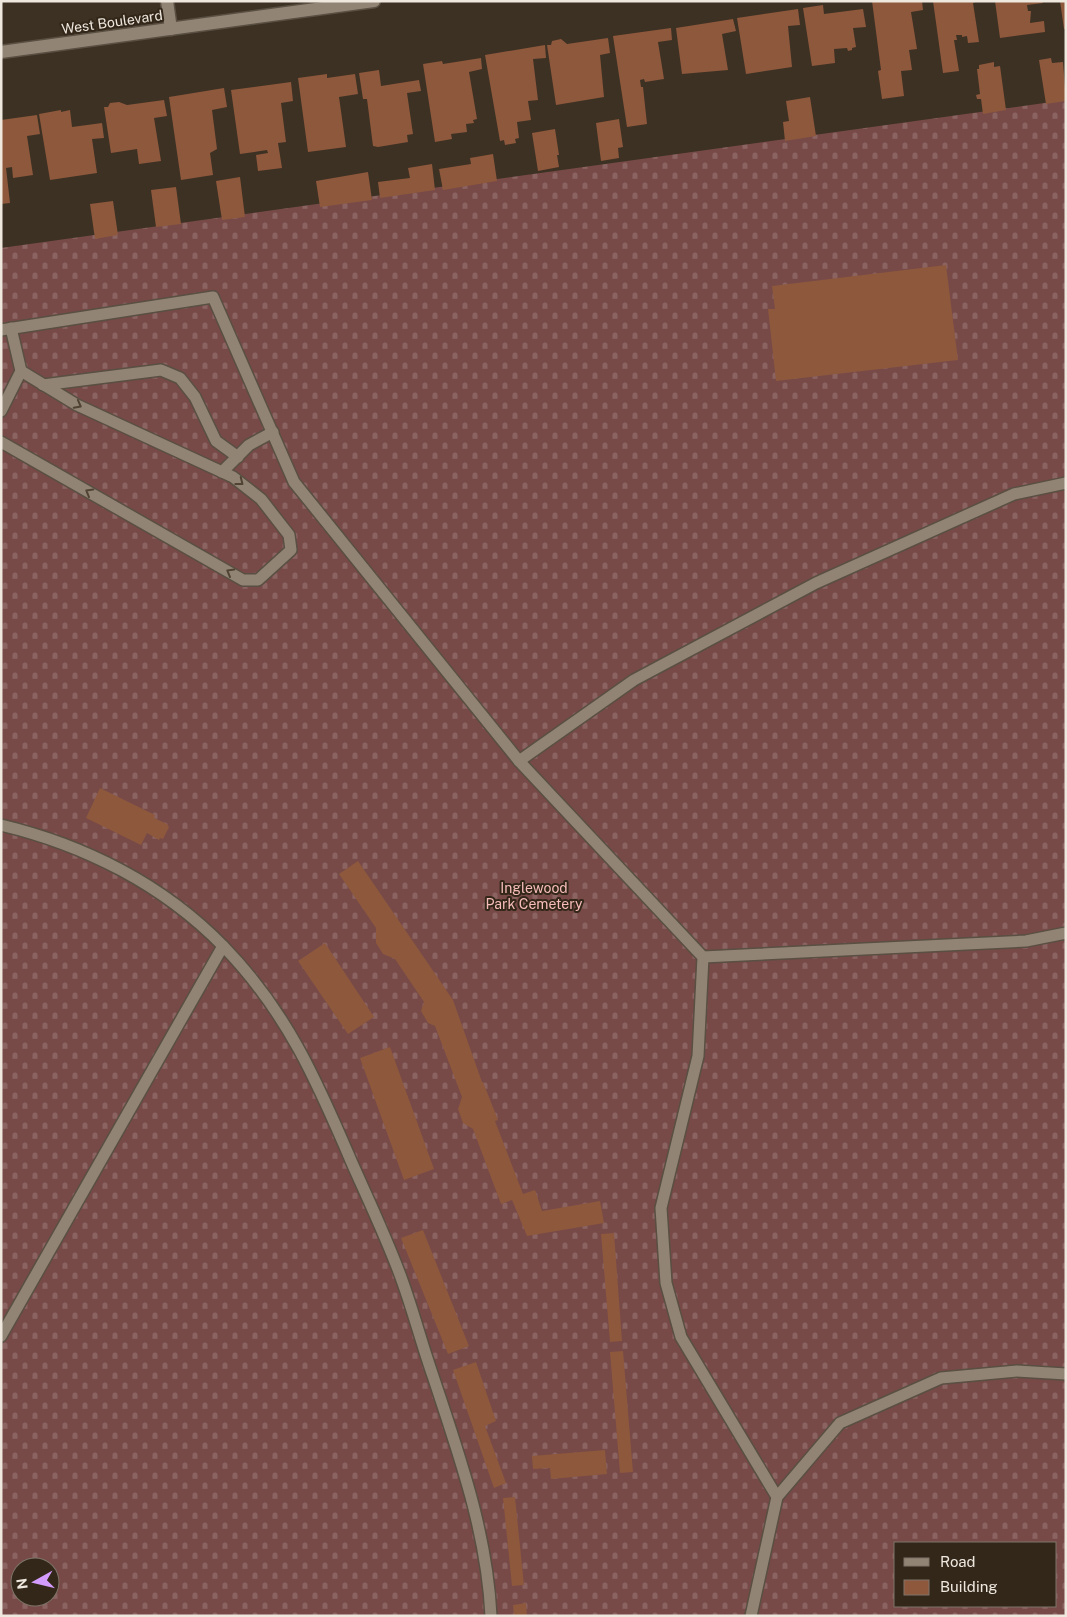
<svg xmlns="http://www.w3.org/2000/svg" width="1067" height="1617" font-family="'Public Sans',sans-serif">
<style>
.cemetery{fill:url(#cemetery-stones);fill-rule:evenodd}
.building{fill:#8e583d}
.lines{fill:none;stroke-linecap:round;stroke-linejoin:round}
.lane-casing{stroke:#594f42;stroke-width:14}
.street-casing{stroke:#594f42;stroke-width:15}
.lane{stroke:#928474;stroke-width:11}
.street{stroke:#928474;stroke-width:12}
.oneway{stroke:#504334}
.labels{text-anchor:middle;stroke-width:4;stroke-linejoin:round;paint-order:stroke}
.street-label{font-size:14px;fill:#efe8df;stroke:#332719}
.park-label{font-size:14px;fill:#f7bdba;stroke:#332719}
</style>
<defs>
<pattern id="cemetery-stones" width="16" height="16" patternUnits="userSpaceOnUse" patternTransform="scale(1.25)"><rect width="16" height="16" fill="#774a48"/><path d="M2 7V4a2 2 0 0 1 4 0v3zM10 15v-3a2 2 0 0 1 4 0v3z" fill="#8b6462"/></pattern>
</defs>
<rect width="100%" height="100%" fill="#3d3123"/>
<path class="cemetery" d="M1066,100v1516h-1065v-1368zM896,1543h160v63h-160zM20,1567h30v30h-30z"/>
<g class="building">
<path d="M872,1h50l1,9 -12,2 6,37 -8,1 3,20 -11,1 3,25 -22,3 -4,-28 3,-1z"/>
<path d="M933,1h45l-5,2 6,39 -11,1 -1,-7 -5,1v-2h-6l1,5h-3l5,31 -16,2z"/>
<path d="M995,1h47l1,2 -16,2 1,6h3l-1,12 14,-2 1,11 -45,6z"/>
<path d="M1060,1h6v28h-2z"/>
<path d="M823,5l1,9 39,-5 3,18 -13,1 3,19 -4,1v2l-4,1 -1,-3 -13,1 1,14 -23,3 -9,-58z"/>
<path d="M798,9l2,16 -12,1 4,41 -46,7 -9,-56z"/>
<path d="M733,19l3,12 -14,3 6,36 -46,4 -6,-46z"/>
<path d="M671,28l1,12 -14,2 6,37 -19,3 -1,-3 -4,1 1,7h2l4,37 -20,3 -14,-91z"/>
<path d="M608,38l2,15 -10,2 4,42 -48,8 -9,-60h4l1,-4 9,-2 6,5z"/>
<path d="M545,45l1,13 -13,1 5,41 -10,1 3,19 -14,2 2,16 -4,1 1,4 -11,2 -1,-5 -4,1 -15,-86z"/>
<path d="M481,58l1,11 -13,3 8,47 -4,1 1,3 -8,1 1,8 -16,2 1,5 -17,3 -12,-78 19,-3 1,3z"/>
<path d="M1051,58l1,5 11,-1 3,39 -20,3 -7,-44z"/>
<path d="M994,62v5l6,-1 6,44 -23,4 -2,-15h-4l-1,-4 4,-1 -3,-25h2v-4z"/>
<path d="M379,70l2,16 38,-6 2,11 -14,2 6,41 -6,1 1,7 -30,5 -5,-1 -6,-47h-4l-4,-26z"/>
<path d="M327,74v4l28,-4 3,20 -19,3 7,50 -38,5 -10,-74z"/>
<path d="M291,82l2,19 -12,2 5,39 -8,1 4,25 -24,3 -2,-16 12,-2 -1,-3 -27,4 -9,-64z"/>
<path d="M224,88l3,19 -15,3 5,39 -7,4 3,22 -32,5 -12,-83z"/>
<path d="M810,97l6,39 -31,5 -2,-19 6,-1 -3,-20z"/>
<path d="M164,100l3,16 -13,2 7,43 -22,3 -2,-15 -26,4 -7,-46h4l2,-4 9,-1 8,3z"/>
<path d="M61,110v2l9,-2 2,17 30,-4 2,15 -12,1 5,34 -47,7 -11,-66z"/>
<path d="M37,115l3,19 -13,2 6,39 -20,3 -1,-11 -6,1 4,35 -9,1v-84z"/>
<path d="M619,119l4,28 -5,1 1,10 -18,3 -5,-38z"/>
<path d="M555,129l4,26h-2l2,12 -21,4 -6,-38z"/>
<path d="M493,154l4,27 -54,9 -4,-21 32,-5 -1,-6z"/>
<path d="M432,164l3,26 -55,8 -2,-16 32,-4 -2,-10z"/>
<path d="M368,172l4,28 -52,7 -4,-26z"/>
<path d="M240,177l5,40 -23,3 -6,-39z"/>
<path d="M176,187l5,37 -25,3 -5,-37z"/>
<path d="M113,201l5,34 -23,4 -5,-35z"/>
<path d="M946,265l12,95 -182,21 -8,-72h7l-3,-23z"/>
<path d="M100,788l55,27 -1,3 13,6 2,3 -6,12 -3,-1 -1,2 -12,-7 -6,12 -55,-27z"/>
<path d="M358,861l95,139 29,82h1l15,38 -3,1 28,73 12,-4 7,21 58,-10 4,22 -77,13 -15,-36 -11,4 -28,-75 -10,-6 -5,-14 4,-12 -27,-71 -7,-3 -7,-12 3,-9 -29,-43 -12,-5 -7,-11v-15l-37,-54z"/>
<path d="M325,943l49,74 -26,17 -50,-73z"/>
<path d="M390,1047l44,122 -30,11 -44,-122z"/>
<path d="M423,1230l46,116 -21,8 -47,-116z"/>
<path d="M614,1233l8,108 -12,1 -9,-108z"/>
<path d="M623,1351l10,121 -13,1 -10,-121z"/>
<path d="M476,1362l20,59 -11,5 21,57 -12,5 -41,-118z"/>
<path d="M605,1450l2,24 -56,5 -1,-11 -17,1 -1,-13z"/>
<path d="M515,1497l9,88 -12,1 -9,-88z"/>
<path d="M526,1603l1,13h-13l-1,-11z"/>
</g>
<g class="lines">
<defs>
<g id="lane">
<path d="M1,330l212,-33 81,185 225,279 184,196 -5,99 -37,152 5,75 15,54 96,160 -26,119"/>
<path d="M43,385l118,-15 19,8 15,19 21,44 22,16"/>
<path d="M1,411l20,-40 -10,-43"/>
<path d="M1,442l242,138h15l33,-30 -2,-15 -28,-36 -28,-22 -156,-72 -56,-34"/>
<path d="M222,472l27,-27 24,-13"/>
<path d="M519,761l115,-81 182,-97 198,-89 52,-11"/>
<path d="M1,825c84,20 163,60 223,122 63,65 93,134 128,216 16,36 33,72 47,109 13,34 22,70 34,104 26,79 54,156 58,240"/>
<path d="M703,957l323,-16 40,-8"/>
<path d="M1,1336l222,-390"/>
<path d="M777,1497l63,-74 101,-45 76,-7 49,3"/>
</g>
<g id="street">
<path d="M167,1l4,28"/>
<path d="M1,52l373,-51"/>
</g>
</defs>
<use href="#lane" class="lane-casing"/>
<use href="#street" class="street-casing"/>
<use href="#lane" class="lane"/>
<use href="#street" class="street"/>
</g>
<defs><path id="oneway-chevron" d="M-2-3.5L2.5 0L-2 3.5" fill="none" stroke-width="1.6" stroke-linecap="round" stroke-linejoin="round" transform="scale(1.25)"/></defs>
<g class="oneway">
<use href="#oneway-chevron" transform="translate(78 405) rotate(28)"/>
<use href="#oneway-chevron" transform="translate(240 482) rotate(38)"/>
<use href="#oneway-chevron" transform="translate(89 492) rotate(-150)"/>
<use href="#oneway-chevron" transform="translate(230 572) rotate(-150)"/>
</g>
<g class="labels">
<g class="street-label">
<text transform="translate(112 22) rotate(-8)" y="5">West Boulevard</text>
</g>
<g class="park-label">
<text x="534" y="893">Inglewood<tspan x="534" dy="16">Park Cemetery</tspan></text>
</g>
</g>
<rect width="1067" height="1617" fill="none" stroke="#efe8df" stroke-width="5"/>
<rect x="894" y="1542" width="162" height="65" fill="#332719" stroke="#7e7468"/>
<rect x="904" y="1558" width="25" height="8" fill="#928474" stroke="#7e7468"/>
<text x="940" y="1567" font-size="15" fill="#efe8df">Road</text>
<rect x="904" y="1580" width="25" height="15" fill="#8e583d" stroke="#7e7468"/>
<text x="940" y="1592" font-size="15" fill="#efe8df">Building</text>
<g transform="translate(35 1582) rotate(262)"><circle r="24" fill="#332719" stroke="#7e7468"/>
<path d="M0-4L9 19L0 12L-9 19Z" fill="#d39cfc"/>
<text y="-8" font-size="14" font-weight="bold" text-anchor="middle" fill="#efe8df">N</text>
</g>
</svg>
